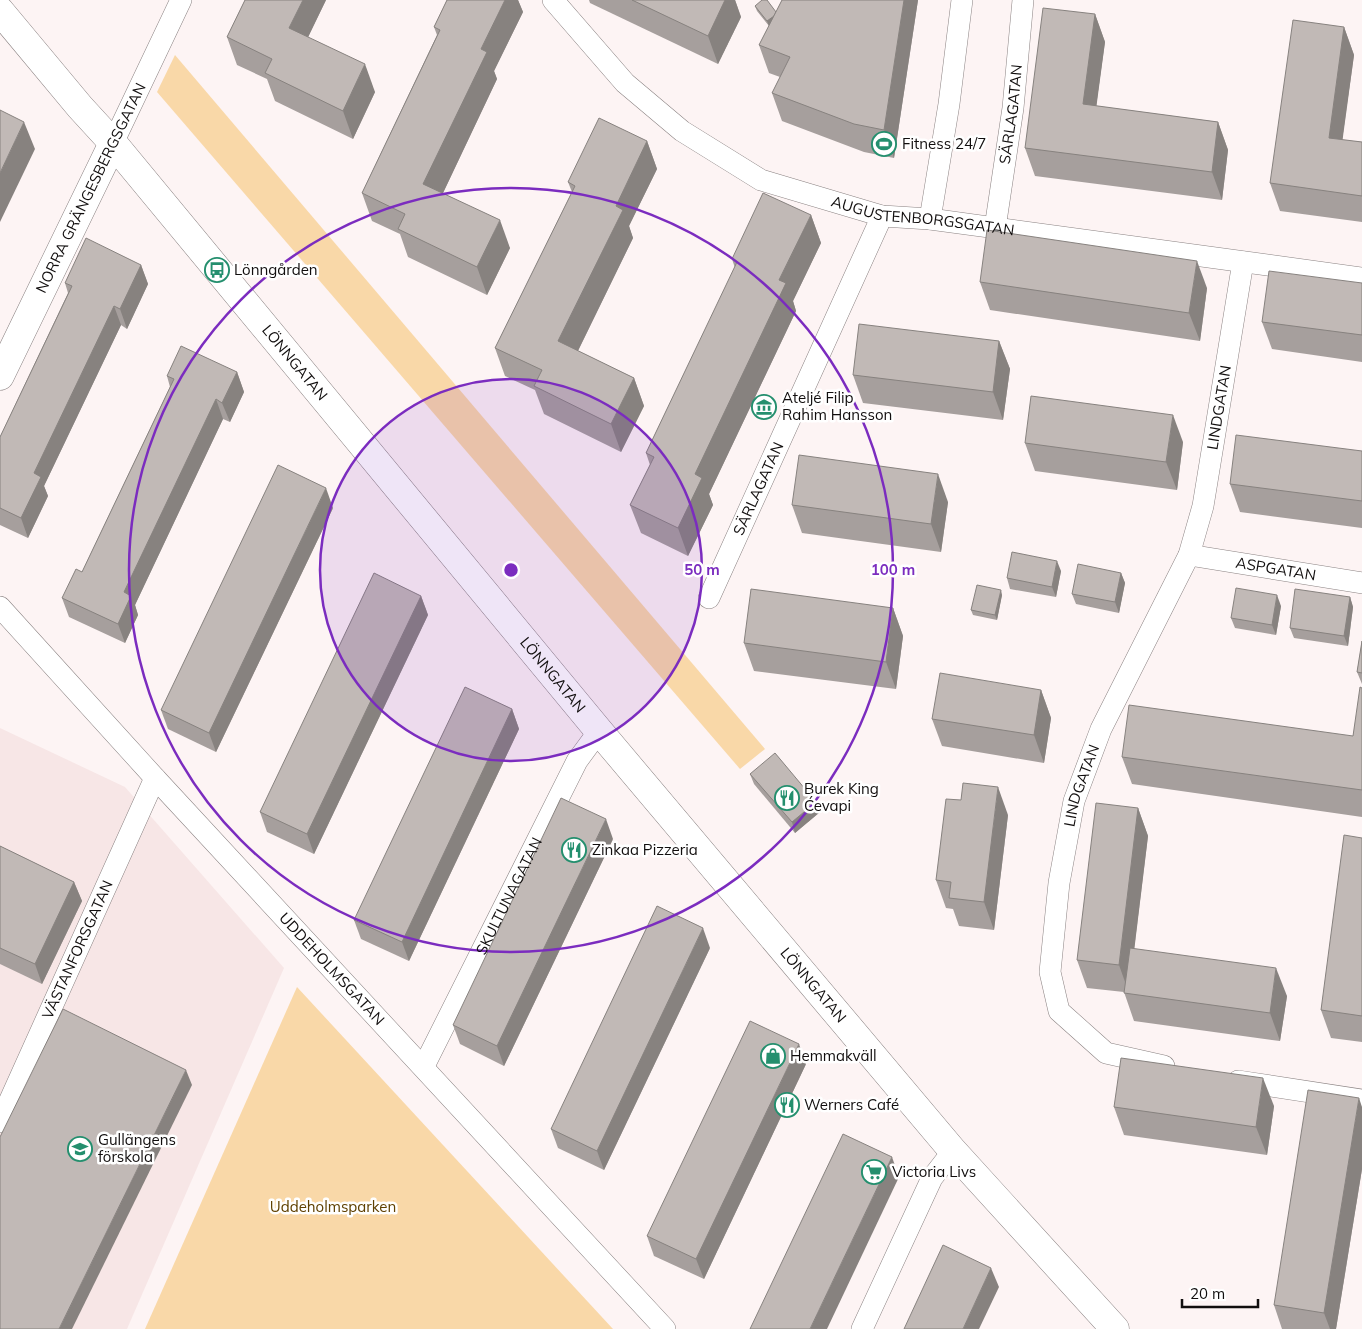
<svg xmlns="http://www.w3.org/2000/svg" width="1362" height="1329" font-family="Mulish,sans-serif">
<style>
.built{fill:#f7e6e6}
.green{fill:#f9d8a8}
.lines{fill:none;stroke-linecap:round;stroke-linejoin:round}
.street-casing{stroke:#8a8282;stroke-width:22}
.secondary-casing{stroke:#8a8282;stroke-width:29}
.street{stroke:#fff;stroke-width:21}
.secondary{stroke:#fff;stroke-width:28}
.wall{fill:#a69f9d}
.shaded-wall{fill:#87827f}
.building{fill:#c1b9b6;stroke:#87827f}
.ring{fill:none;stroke:#7b2cbf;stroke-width:2.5}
.labels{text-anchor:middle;stroke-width:5;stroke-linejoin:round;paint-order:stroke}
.street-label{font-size:15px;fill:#110e0e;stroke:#fff}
.poi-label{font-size:15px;fill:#110e0e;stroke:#fff;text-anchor:start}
.park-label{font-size:15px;fill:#5f4001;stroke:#fff}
.centre{fill:#7b2cbf;stroke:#fff;stroke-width:2.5}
.ring-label{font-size:15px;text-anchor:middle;font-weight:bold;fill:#7b2cbf;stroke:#fff;stroke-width:5;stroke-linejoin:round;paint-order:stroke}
</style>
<rect width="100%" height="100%" fill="#fdf4f4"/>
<path class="built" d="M0,728l125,59 159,181 -157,361h-127z"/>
<g class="green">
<path d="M175,55l590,694 -25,20 -583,-677z"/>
<path d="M297,987l316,342h-468z"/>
</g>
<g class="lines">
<defs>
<g id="street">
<path id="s1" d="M553,0l72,83 57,48 79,49 121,36 48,3 432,59"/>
<path d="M113,143l68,-143"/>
<path d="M930,219l19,-115 13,-104"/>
<path id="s2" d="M995,228l18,-120 10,-108"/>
<path id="s3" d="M1189,555l173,28"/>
<path id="s4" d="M709,598l173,-382"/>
<path id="s5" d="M0,607l155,171 510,551"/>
<path id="s6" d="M424,1066l153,-305 22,-30"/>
<path id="s7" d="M1164,1066l-58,-13 -47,-42 -9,-39 9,-89 15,-82 27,-72 88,-174 14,-49 40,-244"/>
<path d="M1238,1081l124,19"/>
<path id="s8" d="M0,1122l155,-344"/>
<path d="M862,1329l70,-151 21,-27"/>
</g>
<g id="secondary">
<path id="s9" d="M0,11l80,96 33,36 486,588 354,420 162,178"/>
<path d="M0,376l113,-233"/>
</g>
</defs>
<use href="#street" class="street-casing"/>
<use href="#secondary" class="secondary-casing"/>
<use href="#street" class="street"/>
<use href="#secondary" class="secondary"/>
</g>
<g class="wall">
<path d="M245,0h81l-18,37 67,55 -22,47 -78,-38 -8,-22 -30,-14 -10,-28z"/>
<path d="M447,0h71l5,12 -29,59 3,8 -54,114 67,55 -23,47 -79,-38 -8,-23 -28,-13 -10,-28 75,-158 -3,-8z"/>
<path d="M589,0h146l6,17 -23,47 -128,-61z"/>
<path d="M782,0h136l-24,158 -30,-6 -82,-31 -10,-28 8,-16 -11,-4 -10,-28 10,-19 -12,-15 -2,-5 21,6z"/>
<path d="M1095,14l10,28 -9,64 122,16 10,28 -6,50 -187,-24 -10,-28z"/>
<path d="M1344,27l10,28 -12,85 20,2v80l-82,-11 -10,-28z"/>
<path d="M647,141l10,28 -28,57 4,12 -55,113 56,27 10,28 -23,46 -77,-38 -9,-24 -30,-14 -10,-28 77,-156 -4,-10z"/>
<path d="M811,215l10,28 -28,58 3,10 -87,183 4,11 -25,51 -47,-23 -11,-28 20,-40 -4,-12 89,-185 -3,-9z"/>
<path d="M141,265l7,19 -21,45 -6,-4 -77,161 4,10 -20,42 -28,-13v-88l68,-144 -3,-10z"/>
<path d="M980,282l227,6 -7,53 -210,-31z"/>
<path d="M1362,283v79l-90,-13 -10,-27z"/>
<path d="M999,341l11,28 -7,51 -140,-17 -10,-28z"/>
<path d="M237,372l7,20 -14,30 -7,-3 -88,186 3,10 -13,28 -56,-26 -7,-19 20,-26 88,-185 -3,-11z"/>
<path d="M1183,442l-6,48 -142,-19 -10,-28z"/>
<path d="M1362,451v77l-122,-16 -10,-28z"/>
<path d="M948,502l-7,50 -139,-19 -10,-28z"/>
<path d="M333,508l-117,244 -48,-23 -7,-19z"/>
<path d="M1061,571l-5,26 -46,-8 -3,-11z"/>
<path d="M1121,573l4,10 -6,30 -43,-9 -4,-10z"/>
<path d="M1002,595l-5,25 -24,-5 -2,-5z"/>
<path d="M421,596l7,19 -114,239 -47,-22 -7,-20z"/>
<path d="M1350,597l3,10 -5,39 -54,-8 -4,-10z"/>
<path d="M1281,606l-5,29 -41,-7 -4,-10z"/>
<path d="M893,608l10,28 -7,53 -142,-18 -10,-28z"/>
<path d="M1362,641v43l-5,-12z"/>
<path d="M1362,688v129l-230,-33 -10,-27 231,-21z"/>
<path d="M1041,690l10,28 -7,45 -102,-17 -10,-27z"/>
<path d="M512,709l7,20 -110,232 -48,-22 -7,-19z"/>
<path d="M750,774l70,38 -25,21 -41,-49z"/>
<path d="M1138,808l10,28 -14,113 153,47 -7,45 -146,-20 -10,-29 -37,-4 -10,-28z"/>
<path d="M1008,815l-14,115 -35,-4 -6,-17 -7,-1 -10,-28z"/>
<path d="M1362,838v204l-31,-4 -10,-28z"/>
<path d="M613,839l-109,227 -44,-22 -7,-19z"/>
<path d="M0,846l74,36 8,19 -40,83 -42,-20z"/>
<path d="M710,948l-106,222 -46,-22 -7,-19z"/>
<path d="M806,1064l-102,215 -50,-23 -7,-20z"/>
<path d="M1274,1106l-7,49 -143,-20 -10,-28z"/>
<path d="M1362,1107v62l-26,160h-54l-8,-24z"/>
</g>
<g class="shaded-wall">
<path d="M303,0h23l-27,56 -10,-28z"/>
<path d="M505,0h13l5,12 -29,59 3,8 -63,133 -11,-28 58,-135z"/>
<path d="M725,0h10l6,17 -23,47 -10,-28z"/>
<path d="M904,0h14l-24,158 -10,-28z"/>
<path d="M777,13l-8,13 -2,-5z"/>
<path d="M1095,14l10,28 -12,90 -10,-28z"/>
<path d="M1344,27l10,28 -15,111 -10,-28z"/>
<path d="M365,64l10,28 -22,47 -10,-28z"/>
<path d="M24,122l11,27 -35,73v-49z"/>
<path d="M1218,122l10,28 -6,50 -10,-28z"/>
<path d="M647,141l10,28 -28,57 4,12 -64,131 -11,-28 58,-135z"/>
<path d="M811,215l10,28 -28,58 3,10 -87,183 4,11 -25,51 -10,-28 17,-54 84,-194z"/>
<path d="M500,220l10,28 -23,47 -10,-28z"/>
<path d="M1197,261l10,27 -7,53 -11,-28z"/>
<path d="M141,265l7,19 -21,45 -7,-20z"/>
<path d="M114,306l7,19 -77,161 4,10 -20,42 -7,-20 13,-45z"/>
<path d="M999,341l11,28 -7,51 -10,-28z"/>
<path d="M237,372l7,20 -14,30 -8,-19z"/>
<path d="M634,378l10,28 -23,46 -10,-28z"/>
<path d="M216,399l7,20 -88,186 3,10 -13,28 -7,-19 6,-32z"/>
<path d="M1173,415l10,27 -6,48 -11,-28z"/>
<path d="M938,474l10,28 -7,50 -10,-28z"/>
<path d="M326,488l7,20 -117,244 -7,-19z"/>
<path d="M1057,561l4,10 -5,26 -4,-10z"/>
<path d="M1121,573l4,10 -6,30 -4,-11z"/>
<path d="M1001,590l1,5 -5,25 -2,-5z"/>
<path d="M1277,595l4,11 -5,29 -4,-10z"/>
<path d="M421,596l7,19 -114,239 -7,-20z"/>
<path d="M1350,597l3,10 -5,39 -4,-10z"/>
<path d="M893,608l10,28 -7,53 -10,-27z"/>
<path d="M1041,690l10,28 -7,45 -10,-28z"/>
<path d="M512,709l7,20 -110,232 -7,-19z"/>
<path d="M998,787l10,28 -14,115 -10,-28z"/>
<path d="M816,802l4,10 -25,21 -3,-11z"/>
<path d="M1138,808l10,28 -19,157 -10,-28z"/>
<path d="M606,819l7,20 -109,227 -7,-20z"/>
<path d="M74,882l8,19 -40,83 -7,-20z"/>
<path d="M703,928l7,20 -106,222 -7,-19z"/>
<path d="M1276,968l11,28 -7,45 -10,-28z"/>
<path d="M799,1044l7,20 -102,215 -8,-20z"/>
<path d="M186,1070l6,15 -120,244h-13z"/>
<path d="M1263,1078l11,28 -7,49 -11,-28z"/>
<path d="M1359,1098l3,9v62l-26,160h-6l-6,-16z"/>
<path d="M892,1157l7,20 -72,152h-17z"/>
<path d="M991,1268l8,19 -20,42h-16z"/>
</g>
<g class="building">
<path d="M245,0h58l-14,28 76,36 -22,47 -78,-38 7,-14 -45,-22z"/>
<path d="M447,0h58l-24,49 6,3 -64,132 77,36 -23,47 -79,-38 7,-15 -43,-21 78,-163 -6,-3z"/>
<path d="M632,0h93l-17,36z"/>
<path d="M762,0h5l9,12 -2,4 -7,5 -12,-15z"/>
<path d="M782,0h122l-20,130 -30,-6 -82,-31 18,-36 -31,-12z"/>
<path d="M1043,8l52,6 -12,90 135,18 -6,50 -187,-24z"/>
<path d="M1293,20l51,7 -15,111 33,4v54l-92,-13z"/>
<path d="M0,110l24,12 -24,51z"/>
<path d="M599,118l48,23 -31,65 7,4 -65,131 76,37 -23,46 -77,-38 8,-16 -47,-22 80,-162 -7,-4z"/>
<path d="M763,193l48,22 -32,65 7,3 -91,191 7,4 -24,50 -48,-23 24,-48 -8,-4 91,-191 -5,-3z"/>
<path d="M987,230l210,31 -8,52 -209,-31z"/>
<path d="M86,238l55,27 -21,44 -6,-3 -80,167 7,4 -20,41 -21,-10v-71l72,-151 -7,-3z"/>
<path d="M1269,271l93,12v52l-100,-13z"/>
<path d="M859,324l140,17 -6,51 -140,-17z"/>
<path d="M181,346l56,26 -15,31 -6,-4 -92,193 7,4 -13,28 -56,-26 14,-29 6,3 92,-193 -7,-3z"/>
<path d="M1031,396l142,19 -7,47 -141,-19z"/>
<path d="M1236,435l126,16v50l-132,-17z"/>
<path d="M799,455l139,19 -7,50 -139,-19z"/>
<path d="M278,465l48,23 -117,245 -48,-23z"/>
<path d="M1012,552l45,9 -5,26 -45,-9z"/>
<path d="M1078,564l43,9 -6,29 -43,-8z"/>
<path d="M374,573l47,23 -114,238 -47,-22z"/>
<path d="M977,585l24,5 -6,25 -24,-5z"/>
<path d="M1236,588l41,7 -5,30 -41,-7z"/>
<path d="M751,589l142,19 -7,54 -142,-19z"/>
<path d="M1295,589l55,8 -6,39 -54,-8z"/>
<path d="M1362,641v32l-5,-1z"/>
<path d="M940,673l101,17 -7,45 -102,-16z"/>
<path d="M465,687l47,22 -110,233 -48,-22z"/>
<path d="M1360,687l2,1v102l-240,-33 7,-52 224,31z"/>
<path d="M775,753l41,49 -24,20 -42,-48z"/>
<path d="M963,783l35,4 -14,115 -35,-4 2,-16 -15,-2 10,-81 15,1z"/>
<path d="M561,798l45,21 -109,227 -44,-21z"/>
<path d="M1096,803l42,5 -19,157 -42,-5z"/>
<path d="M1344,835l18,3v178l-41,-6z"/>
<path d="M0,846l74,36 -39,82 -35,-16z"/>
<path d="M657,906l46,22 -106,223 -46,-22z"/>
<path d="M1130,948l146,20 -6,45 -146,-20z"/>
<path d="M63,1009l123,61 -127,259h-59v-192z"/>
<path d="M750,1021l49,23 -103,215 -49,-23z"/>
<path d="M1121,1058l142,20 -7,49 -142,-20z"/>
<path d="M1308,1090l51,8 -35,215 -50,-8z"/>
<path d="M843,1134l49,23 -82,172h-60z"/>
<path d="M943,1245l48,23 -28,61h-59z"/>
</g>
<circle cx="511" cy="570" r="191" fill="#7b2cbf" fill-opacity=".12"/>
<g class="ring">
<circle cx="511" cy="570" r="191"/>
<circle cx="511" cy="570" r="382"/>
</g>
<defs>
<symbol id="stadium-ring" viewBox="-11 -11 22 22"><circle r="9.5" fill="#fff" stroke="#248f6e" stroke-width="1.5"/><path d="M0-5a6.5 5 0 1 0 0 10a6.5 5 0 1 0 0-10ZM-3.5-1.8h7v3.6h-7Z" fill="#248f6e"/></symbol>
<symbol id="bus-ring" viewBox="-11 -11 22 22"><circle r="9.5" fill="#fff" stroke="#248f6e" stroke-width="1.5"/><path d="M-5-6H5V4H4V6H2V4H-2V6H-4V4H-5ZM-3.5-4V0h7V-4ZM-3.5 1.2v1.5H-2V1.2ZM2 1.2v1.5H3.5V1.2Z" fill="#248f6e"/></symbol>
<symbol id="museum-ring" viewBox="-11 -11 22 22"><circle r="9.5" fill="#fff" stroke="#248f6e" stroke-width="1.5"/><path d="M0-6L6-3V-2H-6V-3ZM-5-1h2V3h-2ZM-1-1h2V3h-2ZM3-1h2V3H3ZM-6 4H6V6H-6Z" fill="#248f6e"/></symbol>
<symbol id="restaurant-ring" viewBox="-11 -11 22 22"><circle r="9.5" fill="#fff" stroke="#248f6e" stroke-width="1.5"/><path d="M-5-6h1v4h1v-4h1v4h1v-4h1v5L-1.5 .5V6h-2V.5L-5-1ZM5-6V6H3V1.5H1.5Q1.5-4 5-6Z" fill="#248f6e"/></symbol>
<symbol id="shop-ring" viewBox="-11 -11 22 22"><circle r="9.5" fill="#fff" stroke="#248f6e" stroke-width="1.5"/><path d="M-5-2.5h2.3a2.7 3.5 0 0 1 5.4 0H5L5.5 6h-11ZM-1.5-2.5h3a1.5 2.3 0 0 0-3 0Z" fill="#248f6e"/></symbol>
<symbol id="school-ring" viewBox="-11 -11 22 22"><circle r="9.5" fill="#fff" stroke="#248f6e" stroke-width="1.5"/><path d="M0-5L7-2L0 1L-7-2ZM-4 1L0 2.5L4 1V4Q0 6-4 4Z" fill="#248f6e"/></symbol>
<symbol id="supermarket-ring" viewBox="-11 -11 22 22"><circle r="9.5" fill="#fff" stroke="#248f6e" stroke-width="1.5"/><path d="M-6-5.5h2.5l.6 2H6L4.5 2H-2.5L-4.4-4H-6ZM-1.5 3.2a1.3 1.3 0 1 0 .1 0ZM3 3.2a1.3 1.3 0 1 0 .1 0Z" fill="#248f6e"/></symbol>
</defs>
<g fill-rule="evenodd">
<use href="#stadium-ring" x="870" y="130" width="28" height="28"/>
<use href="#bus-ring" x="203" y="256" width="28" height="28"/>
<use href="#museum-ring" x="750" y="393" width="28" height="28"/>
<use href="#restaurant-ring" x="773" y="784" width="28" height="28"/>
<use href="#restaurant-ring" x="560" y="836" width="28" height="28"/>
<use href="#shop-ring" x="759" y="1042" width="28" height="28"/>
<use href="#restaurant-ring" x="773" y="1091" width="28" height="28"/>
<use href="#school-ring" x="66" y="1135" width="28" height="28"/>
<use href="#supermarket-ring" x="860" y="1158" width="28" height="28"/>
</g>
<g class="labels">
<g class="street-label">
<text dy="5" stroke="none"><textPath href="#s2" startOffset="115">SÄRLAGATAN</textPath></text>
<text transform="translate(91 188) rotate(-64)" y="5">NORRA GRÄNGESBERGSGATAN</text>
<text dy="5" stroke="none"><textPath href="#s1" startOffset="444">AUGUSTENBORGSGATAN</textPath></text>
<text dy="5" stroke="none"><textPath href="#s9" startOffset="459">LÖNNGATAN</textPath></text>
<text dy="5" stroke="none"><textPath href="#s7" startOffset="758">LINDGATAN</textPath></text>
<text dy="5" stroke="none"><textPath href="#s4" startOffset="120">SÄRLAGATAN</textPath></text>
<text dy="5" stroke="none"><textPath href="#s3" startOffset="88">ASPGATAN</textPath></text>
<text dy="5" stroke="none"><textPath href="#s9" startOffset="864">LÖNNGATAN</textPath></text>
<text dy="5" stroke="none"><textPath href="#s7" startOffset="352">LINDGATAN</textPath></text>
<text dy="5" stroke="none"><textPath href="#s6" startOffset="190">SKULTUNAGATAN</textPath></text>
<text dy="5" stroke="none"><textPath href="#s8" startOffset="189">VÄSTANFORSGATAN</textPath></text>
<text dy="5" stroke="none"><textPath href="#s5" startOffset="491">UDDEHOLMSGATAN</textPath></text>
<text dy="5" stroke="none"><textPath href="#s9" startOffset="1269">LÖNNGATAN</textPath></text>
</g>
<g class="poi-label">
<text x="902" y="149">Fitness 24/7</text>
<text x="234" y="275">Lönngården</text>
<text x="782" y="403">Ateljé Filip<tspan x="782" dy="17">Rahim Hansson</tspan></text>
<text x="804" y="794">Burek King<tspan x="804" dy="17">Ćevapi</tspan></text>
<text x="592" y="855">Zinkaa Pizzeria</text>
<text x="790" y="1061">Hemmakväll</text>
<text x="804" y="1110">Werners Café</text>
<text x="98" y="1145">Gullängens<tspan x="98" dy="17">förskola</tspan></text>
<text x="892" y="1177">Victoria Livs</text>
</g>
<g class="park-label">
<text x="333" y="1212">Uddeholmsparken</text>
</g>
</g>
<circle cx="511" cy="570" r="8" class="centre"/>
<g class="ring-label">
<text x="702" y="575">50 m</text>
<text x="893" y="575">100 m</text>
</g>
<path d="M1182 1299v8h76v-8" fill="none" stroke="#110e0e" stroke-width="2.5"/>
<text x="1190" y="1299" font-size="15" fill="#110e0e" stroke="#ffffff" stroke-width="4" paint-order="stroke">20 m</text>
</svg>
